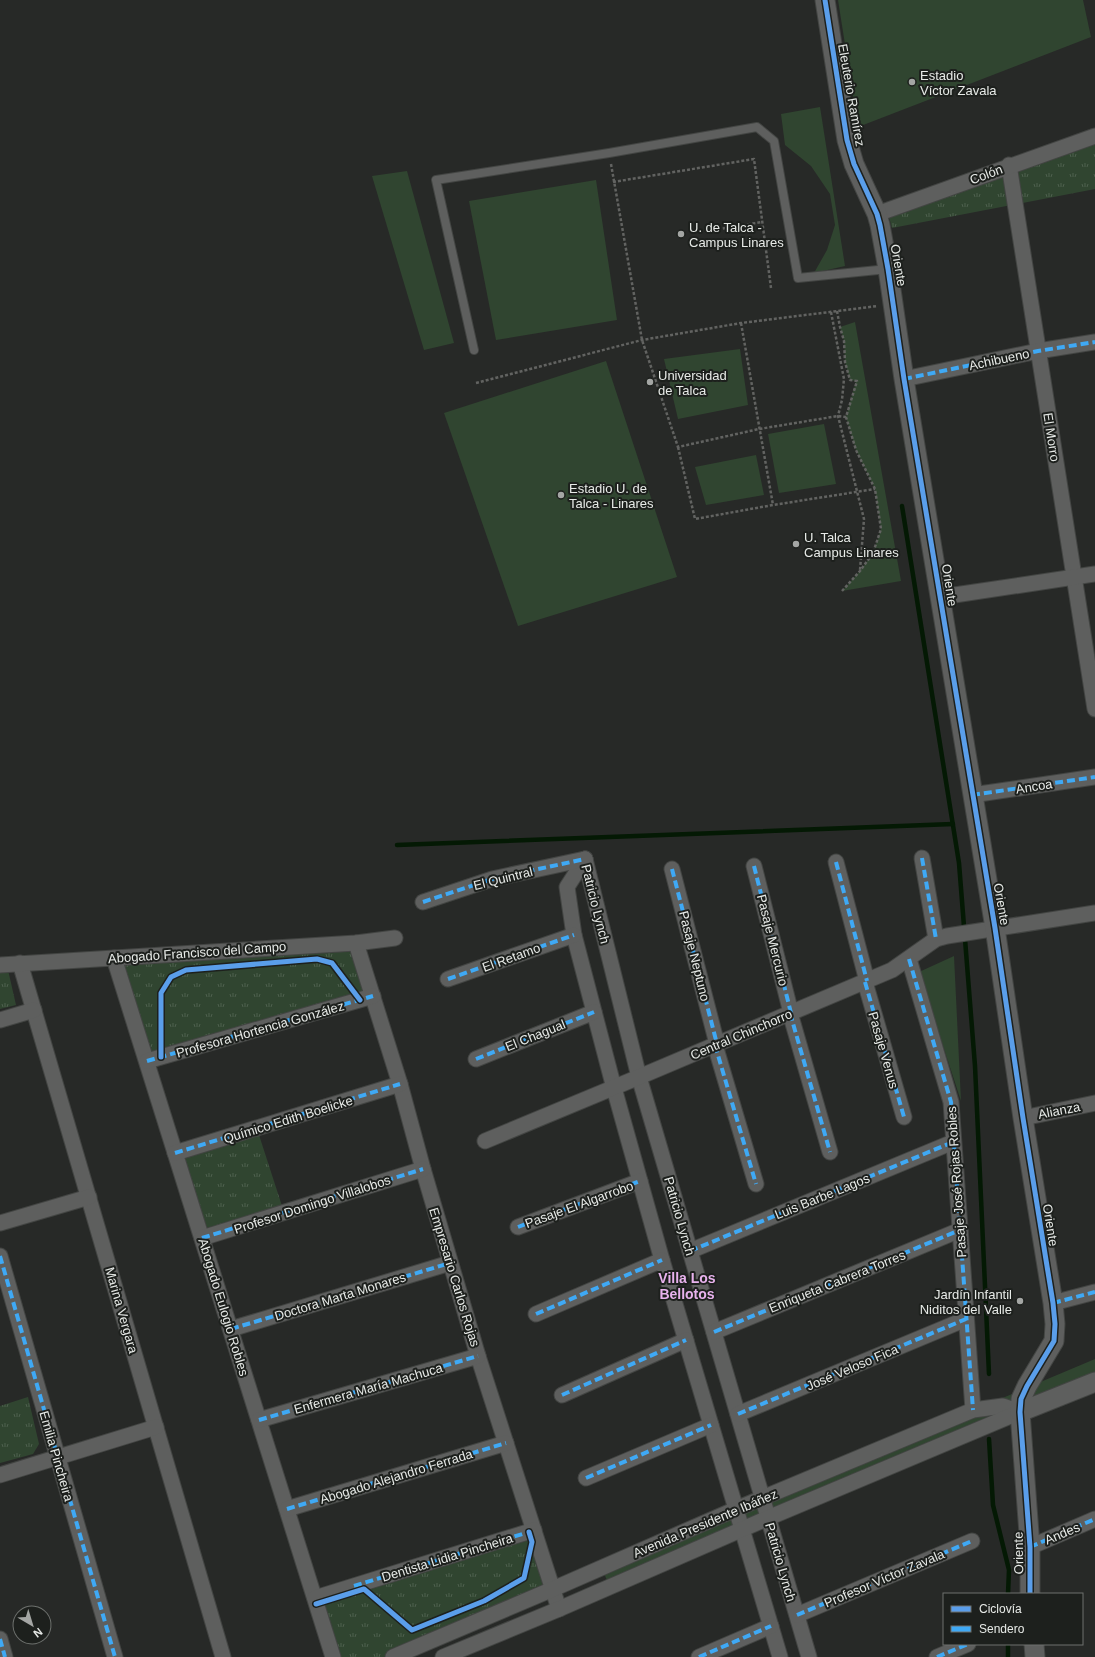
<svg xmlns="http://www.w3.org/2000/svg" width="1095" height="1657" font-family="Arial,sans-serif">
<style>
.grass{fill:#304530}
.park{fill:url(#park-tufts)}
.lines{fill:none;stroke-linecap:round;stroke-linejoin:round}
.stream{stroke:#041904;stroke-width:4.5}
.service-casing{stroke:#434543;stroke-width:10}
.minor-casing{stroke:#434543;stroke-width:17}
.tertiary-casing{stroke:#434543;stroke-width:21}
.path{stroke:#626361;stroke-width:2.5;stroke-dasharray:3 2;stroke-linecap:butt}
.service{stroke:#5e5f5e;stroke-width:8}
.minor{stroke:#5e5f5e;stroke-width:15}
.tertiary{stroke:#5e5f5e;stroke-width:19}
.quiet{stroke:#3fa9f5;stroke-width:4;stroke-dasharray:8 4;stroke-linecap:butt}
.cycleway-casing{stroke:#1d201d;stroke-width:8}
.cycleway{stroke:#5a9eea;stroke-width:5}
.poi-dot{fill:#a4a6a4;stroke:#1d201d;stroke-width:1.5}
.labels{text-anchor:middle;stroke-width:4;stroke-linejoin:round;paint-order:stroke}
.poi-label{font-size:13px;fill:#e7eae7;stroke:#1d201d;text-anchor:start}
.street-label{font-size:13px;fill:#e7eae7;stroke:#1d201d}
.neighbourhood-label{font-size:14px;font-weight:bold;fill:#e8b2ed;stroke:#1d201d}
</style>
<defs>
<pattern id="park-tufts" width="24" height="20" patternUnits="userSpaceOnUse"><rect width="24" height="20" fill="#304530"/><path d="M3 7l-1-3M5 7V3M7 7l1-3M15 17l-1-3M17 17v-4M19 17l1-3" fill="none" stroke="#4e604e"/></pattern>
</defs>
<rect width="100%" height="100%" fill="#272927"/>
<g class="grass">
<path d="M838,0h245l8,37 -233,90z"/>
<path d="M820,107l25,159 -31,7 13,-23 8,-25 -5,-31 -19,-28 -26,-21 -4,-31z"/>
<path d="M407,171l47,172 -30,7 -52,-174z"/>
<path d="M596,180l21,140 -121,20 -27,-139z"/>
<path d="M855,322l46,259 -59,10 18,-20 13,-18 8,-24 -6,-40 -19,-39 -10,-33 10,-36 -6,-1 -5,-18 -1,-21 -4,-14z"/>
<path d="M740,349l8,56 -70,14 -14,-60z"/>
<path d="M606,361l71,216 -159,49 -74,-213z"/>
<path d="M824,424l12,60 -57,9 -11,-59z"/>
<path d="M756,455l8,40 -58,10 -11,-38z"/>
<path d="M954,956l7,145 -42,-129z"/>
<path d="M1095,1359v18l-488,204 -5,-14z"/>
</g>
<g class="park">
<path d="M1095,139v50l-203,39 -4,-15z"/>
<path d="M350,950l14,43 -214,61 -27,-89z"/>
<path d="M0,970h8l8,35 -16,4z"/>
<path d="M259,1135l23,71 -74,24 -25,-71z"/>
<path d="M28,1397l11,47 -6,10 -33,9v-57z"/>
<path d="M531,1537l15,50 -162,70h-44l-18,-55z"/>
</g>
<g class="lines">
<g class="stream">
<path d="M902,506l57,357 16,203 14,308"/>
<path d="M397,845l556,-21"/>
<path d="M989,1439l4,66 16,65 -1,24"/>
<path d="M1008,1657v-13"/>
</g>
<defs>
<path id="service" d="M474,350l-38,-170 173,-27 148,-26 17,14 24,137 90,-9"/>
<g id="minor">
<path d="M1009,165l86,544"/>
<path d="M877,214l218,-78"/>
<path d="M904,379l134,-28 57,-9"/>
<path d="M941,597l154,-23"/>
<path d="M972,795l123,-18"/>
<path d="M922,858l14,81"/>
<path d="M585,859l-18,28 7,48 40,153 48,172 118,397"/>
<path d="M585,859l54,218 170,580"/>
<path d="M836,862l31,119"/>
<path d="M754,866l37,147"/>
<path d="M672,869l45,175"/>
<path d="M423,902l69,-23 93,-20"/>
<path d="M356,943l44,141 23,85 55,187 81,253"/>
<path d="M114,958l219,699"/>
<path d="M909,959l42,143 22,308"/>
<path d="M20,963l203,694"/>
<path d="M0,965l356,-22 39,-5"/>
<path d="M448,979l126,-44"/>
<path d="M865,982l39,135"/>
<path d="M790,1013l40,139"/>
<path d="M0,1020l34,-10"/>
<path d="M715,1045l41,139"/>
<path d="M476,1059l118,-47"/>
<path d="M147,1061l226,-65"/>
<path d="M1023,1118l72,-15"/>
<path d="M485,1141l154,-64 253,-107 44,-31 11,-3 148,-23"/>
<path d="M175,1153l225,-69"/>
<path d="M0,1223l89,-26"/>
<path d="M518,1227l122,-46"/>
<path d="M202,1238l221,-69"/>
<path d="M690,1251l263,-109"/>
<path d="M0,1256l115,401"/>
<path d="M1053,1303l42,-11"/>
<path d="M536,1314l126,-54"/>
<path d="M231,1329l219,-66"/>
<path d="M714,1332l246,-102"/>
<path d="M562,1395l124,-55"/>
<path d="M738,1414l228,-95"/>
<path d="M259,1420l219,-64"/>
<path d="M0,1475l156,-48"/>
<path d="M586,1478l125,-53"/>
<path d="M287,1509l219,-66"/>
<path d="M1030,1547l65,-28"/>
<path d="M315,1598l219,-68"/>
<path d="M797,1615l175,-74"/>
<path d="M0,1639l5,18"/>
<path d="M393,1657l160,-68 183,-80 237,-99 30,-4 17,6"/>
<path d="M443,1657l116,-48 209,-91 252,-106"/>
<path d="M699,1657l72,-31"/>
<path d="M937,1657l31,-13"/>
</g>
<g id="tertiary">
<path d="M825,0l22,140 7,24 23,50 3,11 8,44 16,110 91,549 28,190 30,185 2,21 -1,17 -27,45 -6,13 -1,13 10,135v47"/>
<path d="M1020,1412l75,-30"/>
<path d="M1034,1644l1,13"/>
</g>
</defs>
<use href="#service" class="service-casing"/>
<use href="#minor" class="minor-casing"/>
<use href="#tertiary" class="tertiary-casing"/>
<g class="path">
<path d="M611,164l31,176 36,107 81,-18 79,-13 8,1"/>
<path d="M613,182l141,-23 17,129"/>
<path d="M708,231l54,-9"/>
<path d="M837,311l3,16 4,14 1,21 5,18 7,1 -11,36 10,33 19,39 6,40 -8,24 -13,18 -18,20"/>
<path d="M831,312l13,67 -2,21 -4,16 26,103 -4,51"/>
<path d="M741,323l32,182"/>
<path d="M476,383l166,-43 99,-17 137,-17"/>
<path d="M678,447l17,72 78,-14 102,-16"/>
</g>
<use href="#service" class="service"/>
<use href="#minor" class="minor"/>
<use href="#tertiary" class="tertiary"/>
<g class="quiet">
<path d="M904,379l134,-28 57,-9"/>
<path d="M972,795l123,-18"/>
<path d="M922,858l14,81"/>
<path d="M836,862l31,119"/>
<path d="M754,866l37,147"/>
<path d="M672,869l45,175"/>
<path d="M423,902l69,-23 93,-20"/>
<path d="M909,959l42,143 22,308"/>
<path d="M448,979l126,-44"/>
<path d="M865,982l39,135"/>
<path d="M790,1013l40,139"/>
<path d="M715,1045l41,139"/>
<path d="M476,1059l118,-47"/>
<path d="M147,1061l226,-65"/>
<path d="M175,1153l225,-69"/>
<path d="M518,1227l122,-46"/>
<path d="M202,1238l221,-69"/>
<path d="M690,1251l263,-109"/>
<path d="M0,1256l115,401"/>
<path d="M1053,1303l42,-11"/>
<path d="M536,1314l126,-54"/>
<path d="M231,1329l219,-66"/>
<path d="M714,1332l246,-102"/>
<path d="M562,1395l124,-55"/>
<path d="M738,1414l228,-95"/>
<path d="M259,1420l219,-64"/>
<path d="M586,1478l125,-53"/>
<path d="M287,1509l219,-66"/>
<path d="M1030,1547l65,-28"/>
<path d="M354,1586l178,-55"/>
<path d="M797,1615l175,-74"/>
<path d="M0,1639l5,18"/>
<path d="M699,1657l72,-31"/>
<path d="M937,1657l31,-13"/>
</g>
<defs>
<g id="cycleway">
<path d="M825,0l22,140 7,24 23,50 3,11 8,44 16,110 91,549 28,190 30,185 2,21 -1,17 -27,45 -6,13 -1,13 10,135v47"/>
<path d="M161,1057v-64l10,-16 15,-7 131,-11 15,4 28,37"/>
<path d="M316,1604l48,-15 48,41 72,-29 40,-23 8,-36 -3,-10"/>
</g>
</defs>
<use href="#cycleway" class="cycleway-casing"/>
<use href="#cycleway" class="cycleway"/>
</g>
<g class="poi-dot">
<circle cx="912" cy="82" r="4"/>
<circle cx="681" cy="234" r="4"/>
<circle cx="650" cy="382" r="4"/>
<circle cx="561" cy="495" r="4"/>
<circle cx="796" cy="544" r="4"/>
<circle cx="1020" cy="1301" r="4"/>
</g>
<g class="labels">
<g class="poi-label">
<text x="920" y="80">Estadio<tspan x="920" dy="15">Víctor Zavala</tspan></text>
<text x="689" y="232">U. de Talca -<tspan x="689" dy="15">Campus Linares</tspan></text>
<text x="658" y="380">Universidad<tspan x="658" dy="15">de Talca</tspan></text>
<text x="569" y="493">Estadio U. de<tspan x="569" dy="15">Talca - Linares</tspan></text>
<text x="804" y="542">U. Talca<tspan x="804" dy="15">Campus Linares</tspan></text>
<text x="1012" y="1299" text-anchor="end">Jardín Infantil<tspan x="1012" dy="15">Niditos del Valle</tspan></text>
</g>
<g class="street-label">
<text transform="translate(852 95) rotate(80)" y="5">Eleuterio Ramírez</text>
<text transform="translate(986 174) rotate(-20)" y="5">Colón</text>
<text transform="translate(899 265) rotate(80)" y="5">Oriente</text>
<text transform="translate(999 359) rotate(-12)" y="5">Achibueno</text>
<text transform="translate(1052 437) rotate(81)" y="5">El Morro</text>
<text transform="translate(950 585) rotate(81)" y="5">Oriente</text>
<text transform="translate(1034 786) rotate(-9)" y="5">Ancoa</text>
<text transform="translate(503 878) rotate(-14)" y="5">El Quintral</text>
<text transform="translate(596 904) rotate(76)" y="5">Patricio Lynch</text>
<text transform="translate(1002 904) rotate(80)" y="5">Oriente</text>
<text transform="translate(773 940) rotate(76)" y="5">Pasaje Mercurio</text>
<text transform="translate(197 952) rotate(-4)" y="5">Abogado Francisco del Campo</text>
<text transform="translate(695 956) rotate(76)" y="5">Pasaje Neptuno</text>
<text transform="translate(511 957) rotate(-20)" y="5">El Retamo</text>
<text transform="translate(260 1029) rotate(-16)" y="5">Profesora Hortencia González</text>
<text transform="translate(741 1034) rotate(-23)" y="5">Central Chinchorro</text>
<text transform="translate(535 1035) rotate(-22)" y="5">El Chagual</text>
<text transform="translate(884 1050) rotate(74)" y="5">Pasaje Venus</text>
<text transform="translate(1059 1110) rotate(-11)" y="5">Alianza</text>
<text transform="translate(288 1119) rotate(-17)" y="5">Químico Edith Boelicke</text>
<text transform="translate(956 1182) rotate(-94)" y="5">Pasaje José Rojas Robles</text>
<text transform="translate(822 1196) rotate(-22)" y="5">Luis Barbe Lagos</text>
<text transform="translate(312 1204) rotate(-18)" y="5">Profesor Domingo Villalobos</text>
<text transform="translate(579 1204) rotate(-20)" y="5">Pasaje El Algarrobo</text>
<text transform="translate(680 1216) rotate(74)" y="5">Patricio Lynch</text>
<text transform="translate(1051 1225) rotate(81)" y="5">Oriente</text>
<text transform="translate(455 1277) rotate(73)" y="5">Empresario Carlos Rojas</text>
<text transform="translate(837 1281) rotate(-22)" y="5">Enriqueta Cabrera Torres</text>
<text transform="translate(340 1296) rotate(-17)" y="5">Doctora Marta Monares</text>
<text transform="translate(224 1307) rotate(73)" y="5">Abogado Eulogio Robles</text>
<text transform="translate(122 1310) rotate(74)" y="5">Marina Vergara</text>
<text transform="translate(852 1367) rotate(-23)" y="5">José Veloso Fica</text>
<text transform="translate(368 1388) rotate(-16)" y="5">Enfermera María Machuca</text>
<text transform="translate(57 1456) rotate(74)" y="5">Emilia Pincheira</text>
<text transform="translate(396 1476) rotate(-17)" y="5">Abogado Alejandro Ferrada</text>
<text transform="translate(705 1523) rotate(-23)" y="5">Avenida Presidente Ibáñez</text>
<text transform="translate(1062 1533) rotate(-23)" y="5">Andes</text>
<text transform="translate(1018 1553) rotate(-91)" y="5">Oriente</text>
<text transform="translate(447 1557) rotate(-17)" y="5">Dentista Lidia Pincheira</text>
<text transform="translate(781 1562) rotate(74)" y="5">Patricio Lynch</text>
<text transform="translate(884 1578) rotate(-23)" y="5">Profesor Víctor Zavala</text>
</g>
<g class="neighbourhood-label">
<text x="687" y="1283">Villa Los<tspan x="687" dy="16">Bellotos</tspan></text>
</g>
</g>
<rect x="943" y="1593" width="140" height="52" fill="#1d201d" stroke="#6e716e"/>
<rect x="951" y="1606" width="20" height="6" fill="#5a9eea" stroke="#6e716e"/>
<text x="979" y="1613" font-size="12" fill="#e7eae7">Ciclovía</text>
<rect x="951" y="1626" width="20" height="6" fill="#3fa9f5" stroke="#6e716e"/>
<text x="979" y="1633" font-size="12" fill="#e7eae7">Sendero</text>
<g transform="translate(32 1625) rotate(142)"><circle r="19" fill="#1d201d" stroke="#6e716e"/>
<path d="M0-3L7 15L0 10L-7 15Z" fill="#a4a6a4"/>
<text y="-6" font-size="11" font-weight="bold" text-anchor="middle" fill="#e7eae7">N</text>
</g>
</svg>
